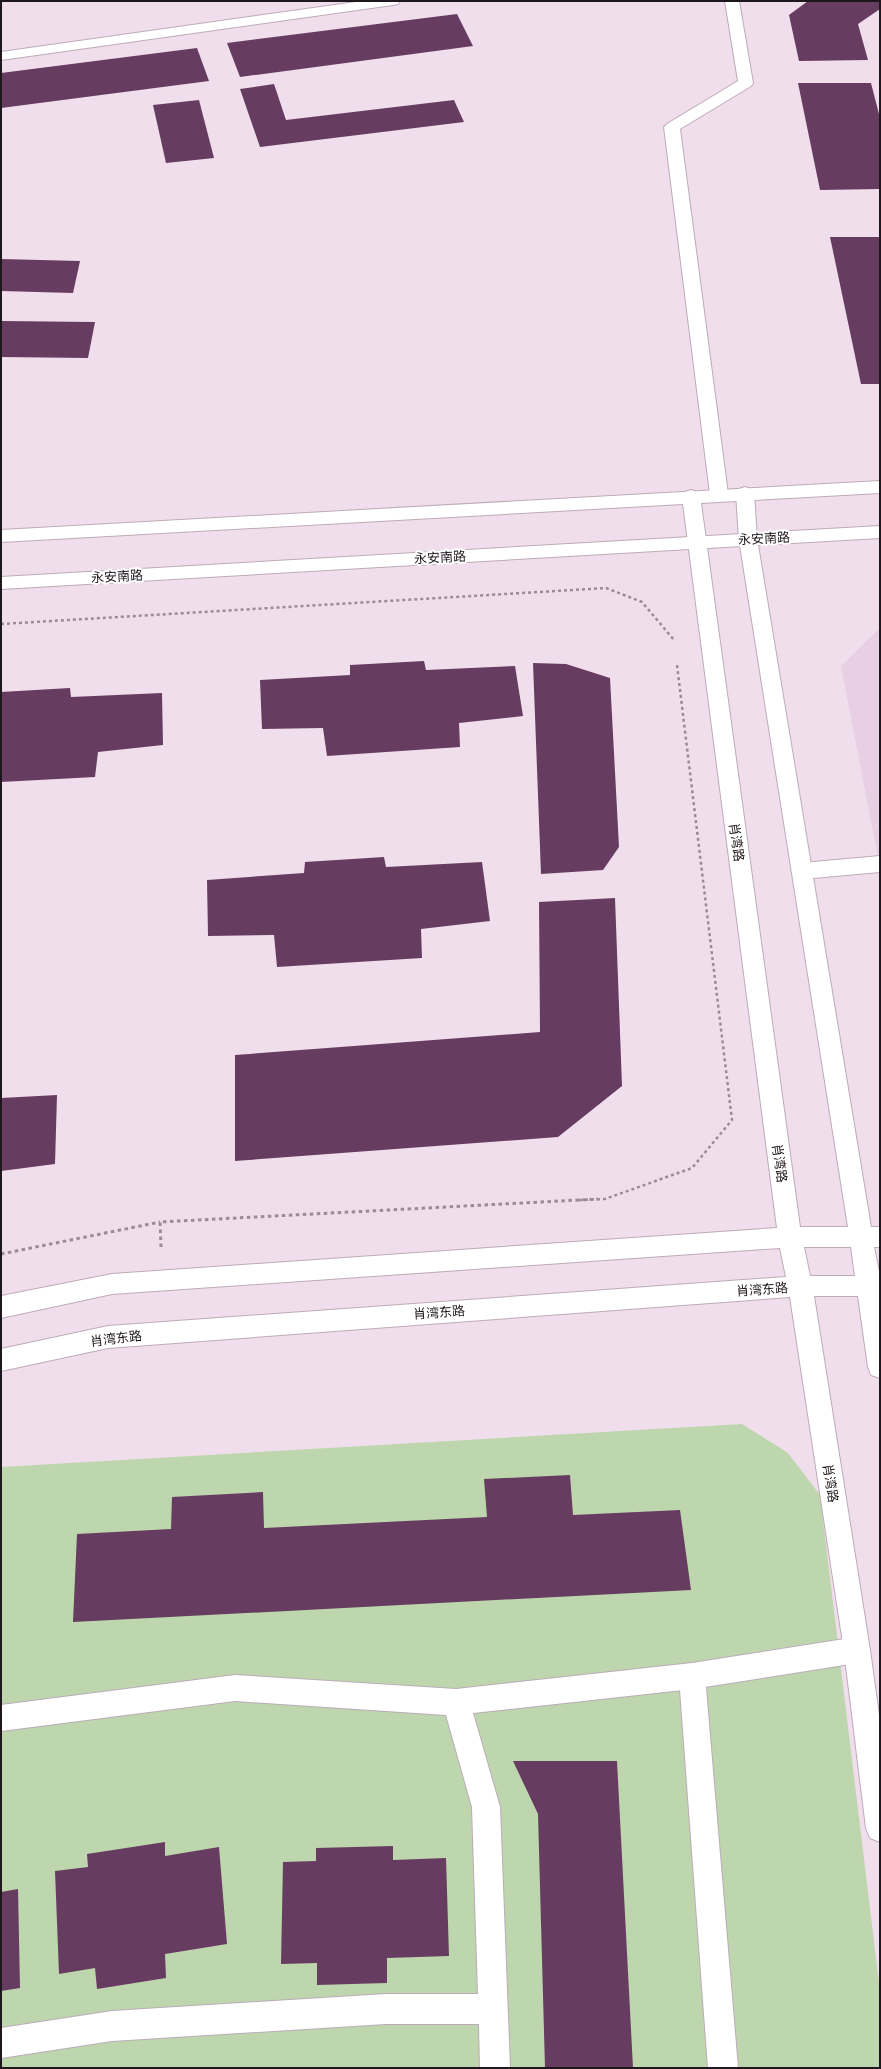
<svg xmlns="http://www.w3.org/2000/svg" width="881" height="2069" font-family="'Open Sans','Noto Sans SC',sans-serif">
<style>
.built{fill:#e8cfe3}
.green{fill:#bed6ad}
.building{fill:#673c61}
.lines{fill:none;stroke-linecap:round;stroke-linejoin:round}
.service-casing{stroke:#bdabb9;stroke-width:2}
.pedestrian-casing{stroke:#bdabb9;stroke-width:2}
.minor-casing{stroke:#bdabb9;stroke-width:2}
.tertiary-casing{stroke:#bdabb9;stroke-width:2}
.primary-casing{stroke:#bdabb9;stroke-width:2}
.path-far1{stroke:#9a8c97;stroke-width:2.5;stroke-dasharray:3 3;stroke-linecap:butt}
.path{stroke:#9a8c97;stroke-width:3;stroke-dasharray:3.5 3.5;stroke-linecap:butt}
.service{fill:#fff;fill-rule:evenodd}
.pedestrian{fill:#fff;fill-rule:evenodd}
.minor{fill:#fff;fill-rule:evenodd}
.tertiary{fill:#fff;fill-rule:evenodd}
.primary{fill:#fff;fill-rule:evenodd}
.labels{text-anchor:middle;stroke-width:4;stroke-linejoin:round;paint-order:stroke}
.street-label{font-size:13px;fill:#1e171d;stroke:#fff}
</style>
<rect width="100%" height="100%" fill="#f1deed"/>
<path class="built" d="M880,628v240l-39,-202z"/>
<path class="green" d="M742,1424l46,29 32,42 60,496v77h-879v-601z"/>
<g class="building">
<path d="M808,1h72v8l-22,15 10,36 -69,1 -10,-46z"/>
<path d="M457,14l16,32 -233,31 -13,-34z"/>
<path d="M197,48l12,33 -208,27v-35z"/>
<path d="M798,83h73l9,35v71l-60,1z"/>
<path d="M274,84l12,36 168,-20 10,22 -204,25 -20,-58z"/>
<path d="M199,100l15,58 -48,5 -13,-58z"/>
<path d="M830,237h50v147h-19z"/>
<path d="M1,259l79,2 -7,32 -72,-2z"/>
<path d="M1,321l94,1 -7,36 -87,-1z"/>
<path d="M424,661l2,9 89,-4 8,50 -64,7 1,24 -133,9 -4,-28 -61,1 -2,-49 90,-5v-10z"/>
<path d="M533,663l33,1 44,14 9,169 -16,23 -62,4z"/>
<path d="M70,688l1,9 91,-4 1,52 -65,7 -3,25 -94,5v-90z"/>
<path d="M384,857l2,10 96,-5 8,59 -69,8 1,29 -145,9 -3,-32 -66,1 -1,-56 97,-7 1,-11z"/>
<path d="M615,898l7,188 -64,51 -323,24v-106l305,-23 -1,-130z"/>
<path d="M57,1095l-2,69 -54,7v-73z"/>
<path d="M570,1475l3,40 107,-5 11,80 -618,32 4,-88 94,-5 1,-32 91,-5 1,36 223,-11 -3,-38z"/>
<path d="M513,1761h104l16,307h-88l-7,-254z"/>
<path d="M165,1842v14l54,-9 8,97 -62,10 1,24 -69,11 -2,-21 -36,6 -4,-103 33,-4 -1,-13z"/>
<path d="M393,1846v14l53,-2 3,98 -62,2v25l-70,2v-22l-36,1 2,-102 33,-1v-13z"/>
<path d="M18,1889l2,99 -19,3v-99z"/>
</g>
<g class="lines">
<defs>
<g id="service">
<path d="M363,1h37l-2,3 -5,1 -392,55v-8z"/>
<path d="M880,856v16l-78,7 -7,-2 -3,-6 3,-6 7,-2z"/>
<path d="M857,1637l9,4 4,9 -4,9 -9,4 -165,26 -219,24 27,94 10,261h-30l-1,-44h-93l-274,17 -111,17v-30l111,-17 274,-17h92l-6,-187 -26,-92 -211,-14 -234,30v-26l234,-30 221,14 236,-26z"/>
</g>
<path id="pedestrian" d="M692,1663l10,4 3,9 33,392h-30l-29,-392 3,-9z"/>
<path id="minor" d="M725,1h14l14,82 -2,3 -71,43 48,365 -3,4 -6,2 -6,-2 -3,-4 -46,-367 3,-3 71,-43z"/>
<path id="tertiary" d="M745,487l6,2 3,4 3,46 114,688h9v20h-6l6,29v102l-9,-3 -3,-8 -10,-71h-44l56,354 10,72v120l-10,-4 -4,-10 -22,-178 -54,-353 -682,51 -107,23v-22l107,-23 678,-49 -6,-29 -668,46 -111,24v-22l111,-22 665,-46 -95,-732 3,-4 6,-2 6,2 3,4 100,731h48l-109,-688 -3,-46 3,-4zM804,1247h47l4,29h-45z"/>
<g id="primary">
<path d="M880,481v12l-879,49v-12z"/>
<path d="M880,526v12l-879,51v-12z"/>
</g>
</defs>
<use href="#service" class="service-casing"/>
<use href="#pedestrian" class="pedestrian-casing"/>
<use href="#minor" class="minor-casing"/>
<use href="#tertiary" class="tertiary-casing"/>
<use href="#primary" class="primary-casing"/>
<g class="path-far1">
<path d="M1,624l605,-36 36,14 32,38"/>
<path d="M579,1200l26,-1 87,-31 40,-48 -55,-455"/>
</g>
<g class="path">
<path d="M161,1247l-1,-25 438,-23"/>
<path d="M1,1254l159,-32"/>
</g>
<use href="#service" class="service"/>
<use href="#pedestrian" class="pedestrian"/>
<use href="#minor" class="minor"/>
<use href="#tertiary" class="tertiary"/>
<use href="#primary" class="primary"/>
</g>
<g class="labels">
<g class="street-label">
<text transform="translate(764 538) rotate(-3)" y="5">永安南路</text>
<text transform="translate(440 557) rotate(-3)" y="5">永安南路</text>
<text transform="translate(117 576) rotate(-3)" y="5">永安南路</text>
<text transform="translate(737 842) rotate(82)" y="5">肖湾路</text>
<text transform="translate(780 1163) rotate(82)" y="5">肖湾路</text>
<text transform="translate(762 1289) rotate(-4)" y="5">肖湾东路</text>
<text transform="translate(439 1312) rotate(-4)" y="5">肖湾东路</text>
<text transform="translate(116 1338) rotate(-7)" y="5">肖湾东路</text>
<text transform="translate(831 1483) rotate(81)" y="5">肖湾路</text>
</g>
</g>
<rect width="881" height="2069" fill="none" stroke="#1e171d" stroke-width="4"/>
</svg>
